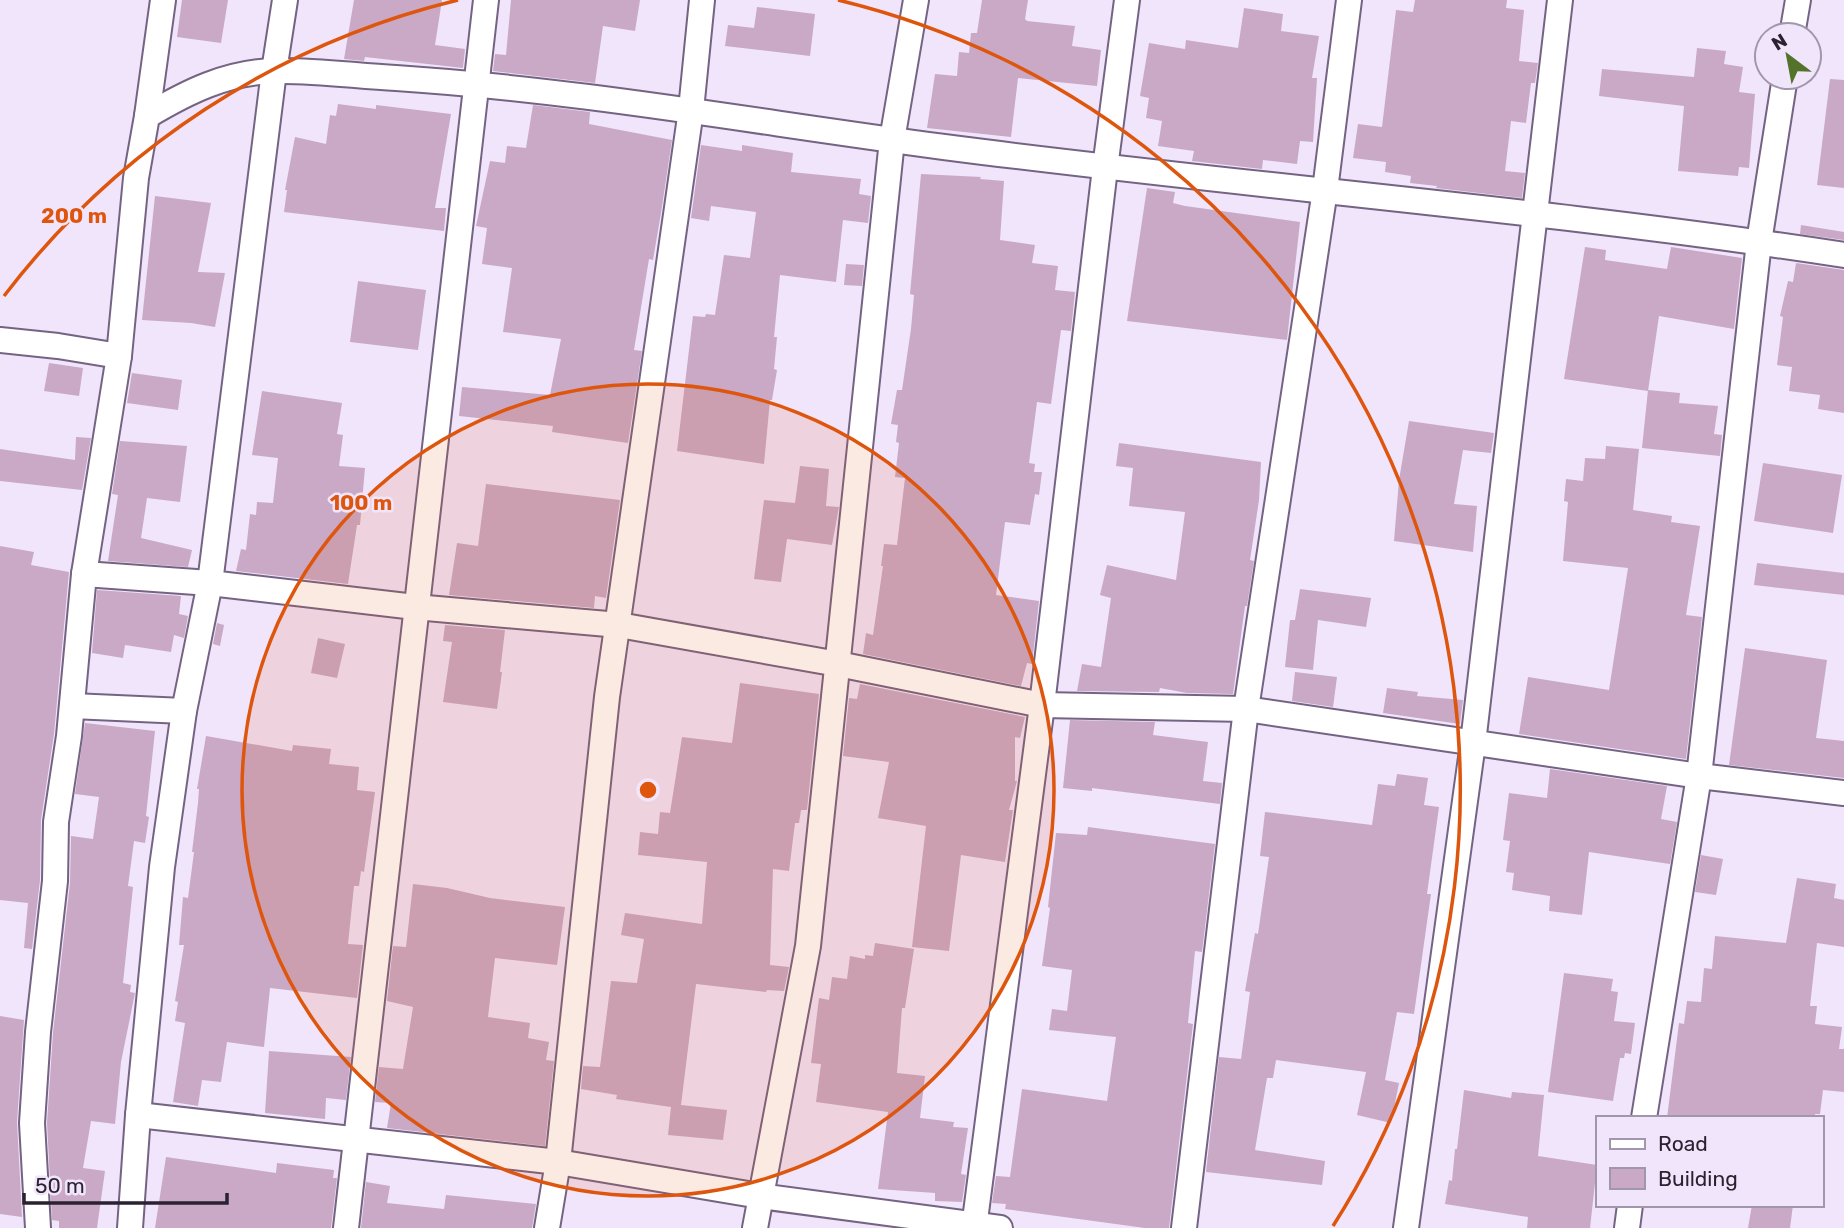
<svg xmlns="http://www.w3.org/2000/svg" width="1844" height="1228" font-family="Rubik,sans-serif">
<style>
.building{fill:#c9a9c6}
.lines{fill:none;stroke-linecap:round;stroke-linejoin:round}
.minor-casing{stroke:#756383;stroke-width:28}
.minor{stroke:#fff;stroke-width:24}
.ring{fill:none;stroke:#de560e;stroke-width:3.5}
.centre{fill:#de560e;stroke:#f1e5fb;stroke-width:3.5}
.ring-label{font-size:21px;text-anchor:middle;font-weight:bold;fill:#de560e;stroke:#f1e5fb;stroke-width:5;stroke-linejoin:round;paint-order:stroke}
</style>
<rect width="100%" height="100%" fill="#f1e5fb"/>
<g class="building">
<path d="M182,0h46l-7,43 -44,-6z"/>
<path d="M354,0h88l-7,45 30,4 -2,19 -98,-11 -1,4 -20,-2z"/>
<path d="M511,0h129l-5,31 -32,-5 -8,57 -102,-12 2,-17 11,1z"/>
<path d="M982,0h46l-3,19 2,2 48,5 -3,20 29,4 -4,36 -79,-8 -7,59 -84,-9 8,-54 22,2 2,-24 10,1 2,-20h6z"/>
<path d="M1415,0h92l-1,8 18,2 -5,51 19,2 -3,20h-4l-5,40 -15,-2 -6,50 20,2 -3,25 -86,-10 1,-2 -27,-3 1,-7 -26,-4 1,-10 -33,-4 5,-34 24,3 14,-117 17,2z"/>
<path d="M757,7l58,7 -5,42 -85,-10 3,-21 26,3z"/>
<path d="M1244,8l39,6 -2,17 38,5 -7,42h5l-4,64 -13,-1 -3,23 -34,-4 -1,9 -70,-8 2,-10 -36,-5 4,-25 -16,-3 3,-20 -9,-2 9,-53 36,6 1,-9 52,8z"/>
<path d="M1697,48l29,3 -2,13 19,3 -4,25 16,2 -6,74 -10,-1 -1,9 -60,-5 6,-65 -85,-10 3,-27 92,8z"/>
<path d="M1830,79l14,1v108l-27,-3z"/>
<path d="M338,104l38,5v-4l75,9 -16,94h11l-2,23 -160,-19 3,-22h-2l10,-53 31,7 4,-29 6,1z"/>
<path d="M533,105l57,7 -1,12 83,16 -11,73 -8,47 -4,-1 -15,91 8,1 -14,92 -76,-11 1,-6 -94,-10 3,-29 88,8 11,-56 -58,-7 9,-64 -30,-4 5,-36 -11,-2 14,-65 15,2 2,-17 19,2z"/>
<path d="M701,145l41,6v-6l51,8 -2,19 70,7 -2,15 12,2 -3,27 -25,-3 -7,62 -56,-7 -6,62h3l-3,32 3,1 -5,30h-2l-6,64 -87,-13 16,-135 12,1 1,-3 9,1 9,-60 26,3 6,-46 -45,-6 -2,15 -18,-3z"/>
<path d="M921,174l60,3 -1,2 24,2 -4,59 35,5 -3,18 26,3 -3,24 20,2 -4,39 -10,-1 -10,74 -14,-2 -8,61 6,1 -1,8h8l-3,23 -4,-1 -5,31 -25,-3 -9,73 43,6 -7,63 -5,-1 -6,23 -158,-32 3,-21 7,2 10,-69h-2l3,-22 13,1 8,-67 -10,-1 4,-34 -3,-1 2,-17 -7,-1 6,-34h5l9,-61 3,-34 -4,-1z"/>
<path d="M1147,188l28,4 -2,11 12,3 115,16 -13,118 -160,-19z"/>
<path d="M155,196l56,7 -13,69 27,1 -10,54 -24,-4 -49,-3z"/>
<path d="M1801,225l43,7v8l-44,-6z"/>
<path d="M1585,247l21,3 -1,10 62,9 4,-22 71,11 -8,71 -75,-13 -11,75 -84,-12z"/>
<path d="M1796,263l48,7v143l-26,-4 2,-14 -31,-4 3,-24 -15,-2 6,-48 -3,-1 8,-35 5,1z"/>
<path d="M846,264l18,1 -2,21 -18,-1z"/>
<path d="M358,281l68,9 -8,60 -68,-8z"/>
<path d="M49,363l34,5 -4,28 -35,-5z"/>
<path d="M132,373l50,7 -4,30 -51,-7z"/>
<path d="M1648,390l32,3 -1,10 39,3 -4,28 8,1 -2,21 -78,-8z"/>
<path d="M262,391l80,12 -5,31 6,1 -4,31 26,2 -5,57h-3l-9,59 -112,-13 5,-22 5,1 4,-36 6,1 1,-13 16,1 5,-45 -26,-3z"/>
<path d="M1409,421l85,12 -3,20 -28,-3 -9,54 23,2 -4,46 -79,-11 5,-61z"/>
<path d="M76,437l15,1 -9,52 -82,-9v-32l75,11z"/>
<path d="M120,441l67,5 -7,56 -33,-4 -6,40 51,12 -4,17 -80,-6 10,-66 -6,-1z"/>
<path d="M1119,443l142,19 -2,38 -9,60 4,1 -7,45h-2l-12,88 -46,-1 -27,-5 -1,4 -82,-1 5,-27 19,3 10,-69 -11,-3 7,-30 69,15 9,-68 -56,-6 4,-38 -17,-2z"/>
<path d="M1606,446l33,3 -6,61 39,6 -1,6 29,4 -14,89 16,2 -16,142 -167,-25 9,-57 81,13 19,-122 -65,-7 5,-59 -4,-1 2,-22 17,2 2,-23 20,1z"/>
<path d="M1763,463l79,12 -9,58 -79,-12z"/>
<path d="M800,466l29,3 -3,37 13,1 -7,38 -45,-6 -6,43 -27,-3 10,-79 31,3z"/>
<path d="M486,484l134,16 -14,98 -11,-2 -1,12 -145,-13 8,-52 21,3z"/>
<path d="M0,546l34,6 -3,13 38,7 -15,162 -13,86 -1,60 -8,69 -8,-1 4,-45 -28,-3z"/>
<path d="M1757,563l87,10v22l-90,-10z"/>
<path d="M1300,589l71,9 -5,29 -48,-7 -5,50 -28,-3 5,-47h5z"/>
<path d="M97,590l84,6 -2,18 9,2 -4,22 -10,-3 -3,17 -46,-7 -2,13 -31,-5z"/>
<path d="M217,623l7,2 -4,21 -7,-2z"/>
<path d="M445,625l60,5 -5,42h2l-5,37 -54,-7 9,-60 -9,-1z"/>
<path d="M318,638l27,6 -8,34 -26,-5z"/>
<path d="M1745,648l82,12 -11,78 28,3v37l-115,-13z"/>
<path d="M1295,672l42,5 -4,30 -41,-6z"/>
<path d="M740,683l79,11 -12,116h-6l-2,13h-4l-6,48 -16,-2 -3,96 19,2 -5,24 -17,-1 -1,2 -70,-8 -15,121 46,5 -4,30 -55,-5 3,-28 -55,-8 1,-4 -36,-6 2,-23 17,1 11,-86 26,2 7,-44 -23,-4 4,-22 77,11 5,-62 -69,-7 2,-23 18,2 2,-22 10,1 12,-76 50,6z"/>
<path d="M860,684l165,33 -5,21 -5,-1v44h2l-8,29h4l-8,52 -44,-7 -12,96 -37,-4 14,-121 -48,-8 11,-56 -46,-6 6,-58 8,1z"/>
<path d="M1387,688l31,4 -1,4 46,4 -3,24 -77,-11z"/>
<path d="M1070,720l85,2 -2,13 55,7 -5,39 19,2 -2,21 -128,-16v3l-29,-3z"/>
<path d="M85,723l70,8 -9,85 3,1 -4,26 -11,-2 -6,45 5,1 -10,96 8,2 -1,7 5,1 -14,69 -6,62 -24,-3 -8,47 22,3 -8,57h-38v-7l-7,-1 -5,-97 6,-90 17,-150 1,-47 22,3 6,-42 -24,-3z"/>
<path d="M206,736l86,15 1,-6 38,4 -2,15 30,3 -2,23 18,2 -11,80 -3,-1 -2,15h-5l-6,58 15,1 -6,53 -87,-10 -6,59 -37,-5 -6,40 -19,-2 -4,26 -25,-4 12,-79 -10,-2 3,-19 -3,-1 9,-56h-5l4,-48 5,1 6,-46h-2l6,-49 1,-14h-2z"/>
<path d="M1550,769l117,17 -6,33 16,3 -7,42 -81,-12 -7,63 -33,-4 1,-15 -38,-6 2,-17 -8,-1 4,-31 -7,-1 6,-47 38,5z"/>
<path d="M1397,774l31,4 -4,27 15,2 -12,87h4l-17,120 -17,-2 -12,68 14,3 -8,40 -34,-8 9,-43 -90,-12 -3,18h-6l-12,72 70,11 -3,24 -116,-13 13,-115 22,2 9,-67 -5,-1 10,-58 3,1 11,-77 -9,-1 5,-44 107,13 6,-41 17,2z"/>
<path d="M1088,827l127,17 -13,108 -7,-1 -7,72 5,1 -24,204h-24l-140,-19 1,-5 -14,-1 4,-27 14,1 12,-88 85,12 9,-64 -67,-7 3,-21 15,2 5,-41 -30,-4 8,-58 -2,-1 8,-74 31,2z"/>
<path d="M1701,855l22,4 -7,36 -21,-3z"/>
<path d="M1797,878l39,6 -2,14 10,2v47l-27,-4 -7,63h7l-2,18 27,3 -3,22h5v43l-21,-2 -3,24h-5v4h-148l12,-95 5,1 3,-23 14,1 3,-34 8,1 3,-33 71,7z"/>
<path d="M413,884l34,4 43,10 75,9 -8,58 -62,-7 -7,59 42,6 -2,15 21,4 -3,18 8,1 -9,85 -158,-18 4,-25 -16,-1 4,-35 24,2 10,-62 -26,-6 6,-55 13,1z"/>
<path d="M875,943l39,6 -9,59h-3l-5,65 28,3 -5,42 34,4 -1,5 15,1 -7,46 5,1 -4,27 -27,-1v-8l-57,-4 10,-77 -72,-10 5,-38 -10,-1 8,-65 10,2 3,-23 15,2 3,-23 15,3v-4l8,1z"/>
<path d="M1564,973l49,6 -2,12 7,1 -4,29 21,2 -4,31 -6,-1 -1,5h-4l-7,43 -65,-9z"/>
<path d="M0,1016l24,4 -7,102 5,95 -22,-3z"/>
<path d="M269,1051l82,6 -5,43 -20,-2 -1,21 -60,-6z"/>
<path d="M1464,1090l47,8 1,-6 32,3 -6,61 59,9 -7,63h-63l1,-11 -83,-13 4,-24 3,1 3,-32h2z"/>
<path d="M166,1157l110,16 1,-10 57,7 -1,8h4l-6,50h-176z"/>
<path d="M366,1182l24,4 -3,17 57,6 2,-14 90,9 -4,24h-171z"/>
<path d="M1752,1205h41l-3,23h-42z"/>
</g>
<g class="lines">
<defs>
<g id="minor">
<path d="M1792,35l6,-35"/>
<path d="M147,116l16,-116"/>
<path d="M0,340l58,6 61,10"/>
<path d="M84,574l126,9 205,24 204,18 219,39 204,41 204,4 453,67 145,17"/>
<path d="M72,706l112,5"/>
<path d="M138,1115l420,47 202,34 240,32"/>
<path d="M1644,1118l55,-342 60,-534 26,-165"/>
<path d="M38,1228l-6,-105 6,-91 17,-151 1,-59 13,-86 15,-162 35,-218 17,-178 11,-62c40,-24 80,-44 128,-45 40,-1 81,5 121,7 184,12 365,45 548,69 299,39 601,62 900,108"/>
<path d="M130,1228l8,-113 24,-248 22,-156 26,-128 64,-512 11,-71"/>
<path d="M346,1228l140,-1228"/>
<path d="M547,1228l11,-66 49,-465 84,-587 11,-110"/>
<path d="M755,1228l53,-282 84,-806 24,-140"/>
<path d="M974,1228l68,-523 63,-537 22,-168"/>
<path d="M1184,1228l62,-519 79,-519 24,-190"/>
<path d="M1406,1228l67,-485 87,-743"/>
<path d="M1627,1228l3,-23"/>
</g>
</defs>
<use href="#minor" class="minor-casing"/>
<use href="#minor" class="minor"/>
</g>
<circle cx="648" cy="790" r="406" fill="#de560e" fill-opacity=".12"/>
<g class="ring">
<circle cx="648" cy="790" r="406"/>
<path d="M4 296A812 812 0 0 1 458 0M838 0A812 812 0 0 1 1333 1226"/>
</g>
<circle cx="648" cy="790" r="10" class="centre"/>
<g class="ring-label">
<text x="74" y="223">200 m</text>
<text x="361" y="510">100 m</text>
</g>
<rect x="1596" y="1116" width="228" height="91" fill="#f1e5fb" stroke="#a197aa" stroke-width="2"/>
<rect x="1610" y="1139" width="35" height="10" fill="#ffffff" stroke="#a197aa" stroke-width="2"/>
<text x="1658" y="1151" font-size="21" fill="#2a2230">Road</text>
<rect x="1610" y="1168" width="35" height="21" fill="#c9a9c6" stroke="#a197aa" stroke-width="2"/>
<text x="1658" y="1186" font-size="21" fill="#2a2230">Building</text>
<g transform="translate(1788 56) rotate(328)"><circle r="33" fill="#f1e5fb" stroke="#a197aa" stroke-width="2"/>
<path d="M0-5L12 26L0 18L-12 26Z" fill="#527329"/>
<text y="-10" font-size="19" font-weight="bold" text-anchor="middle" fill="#2a2230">N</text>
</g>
<path d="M24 1193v10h203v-10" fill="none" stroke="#2a2230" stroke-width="3.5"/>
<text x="35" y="1193" font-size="21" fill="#2a2230" stroke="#f1e5fb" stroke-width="5" paint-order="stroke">50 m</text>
</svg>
